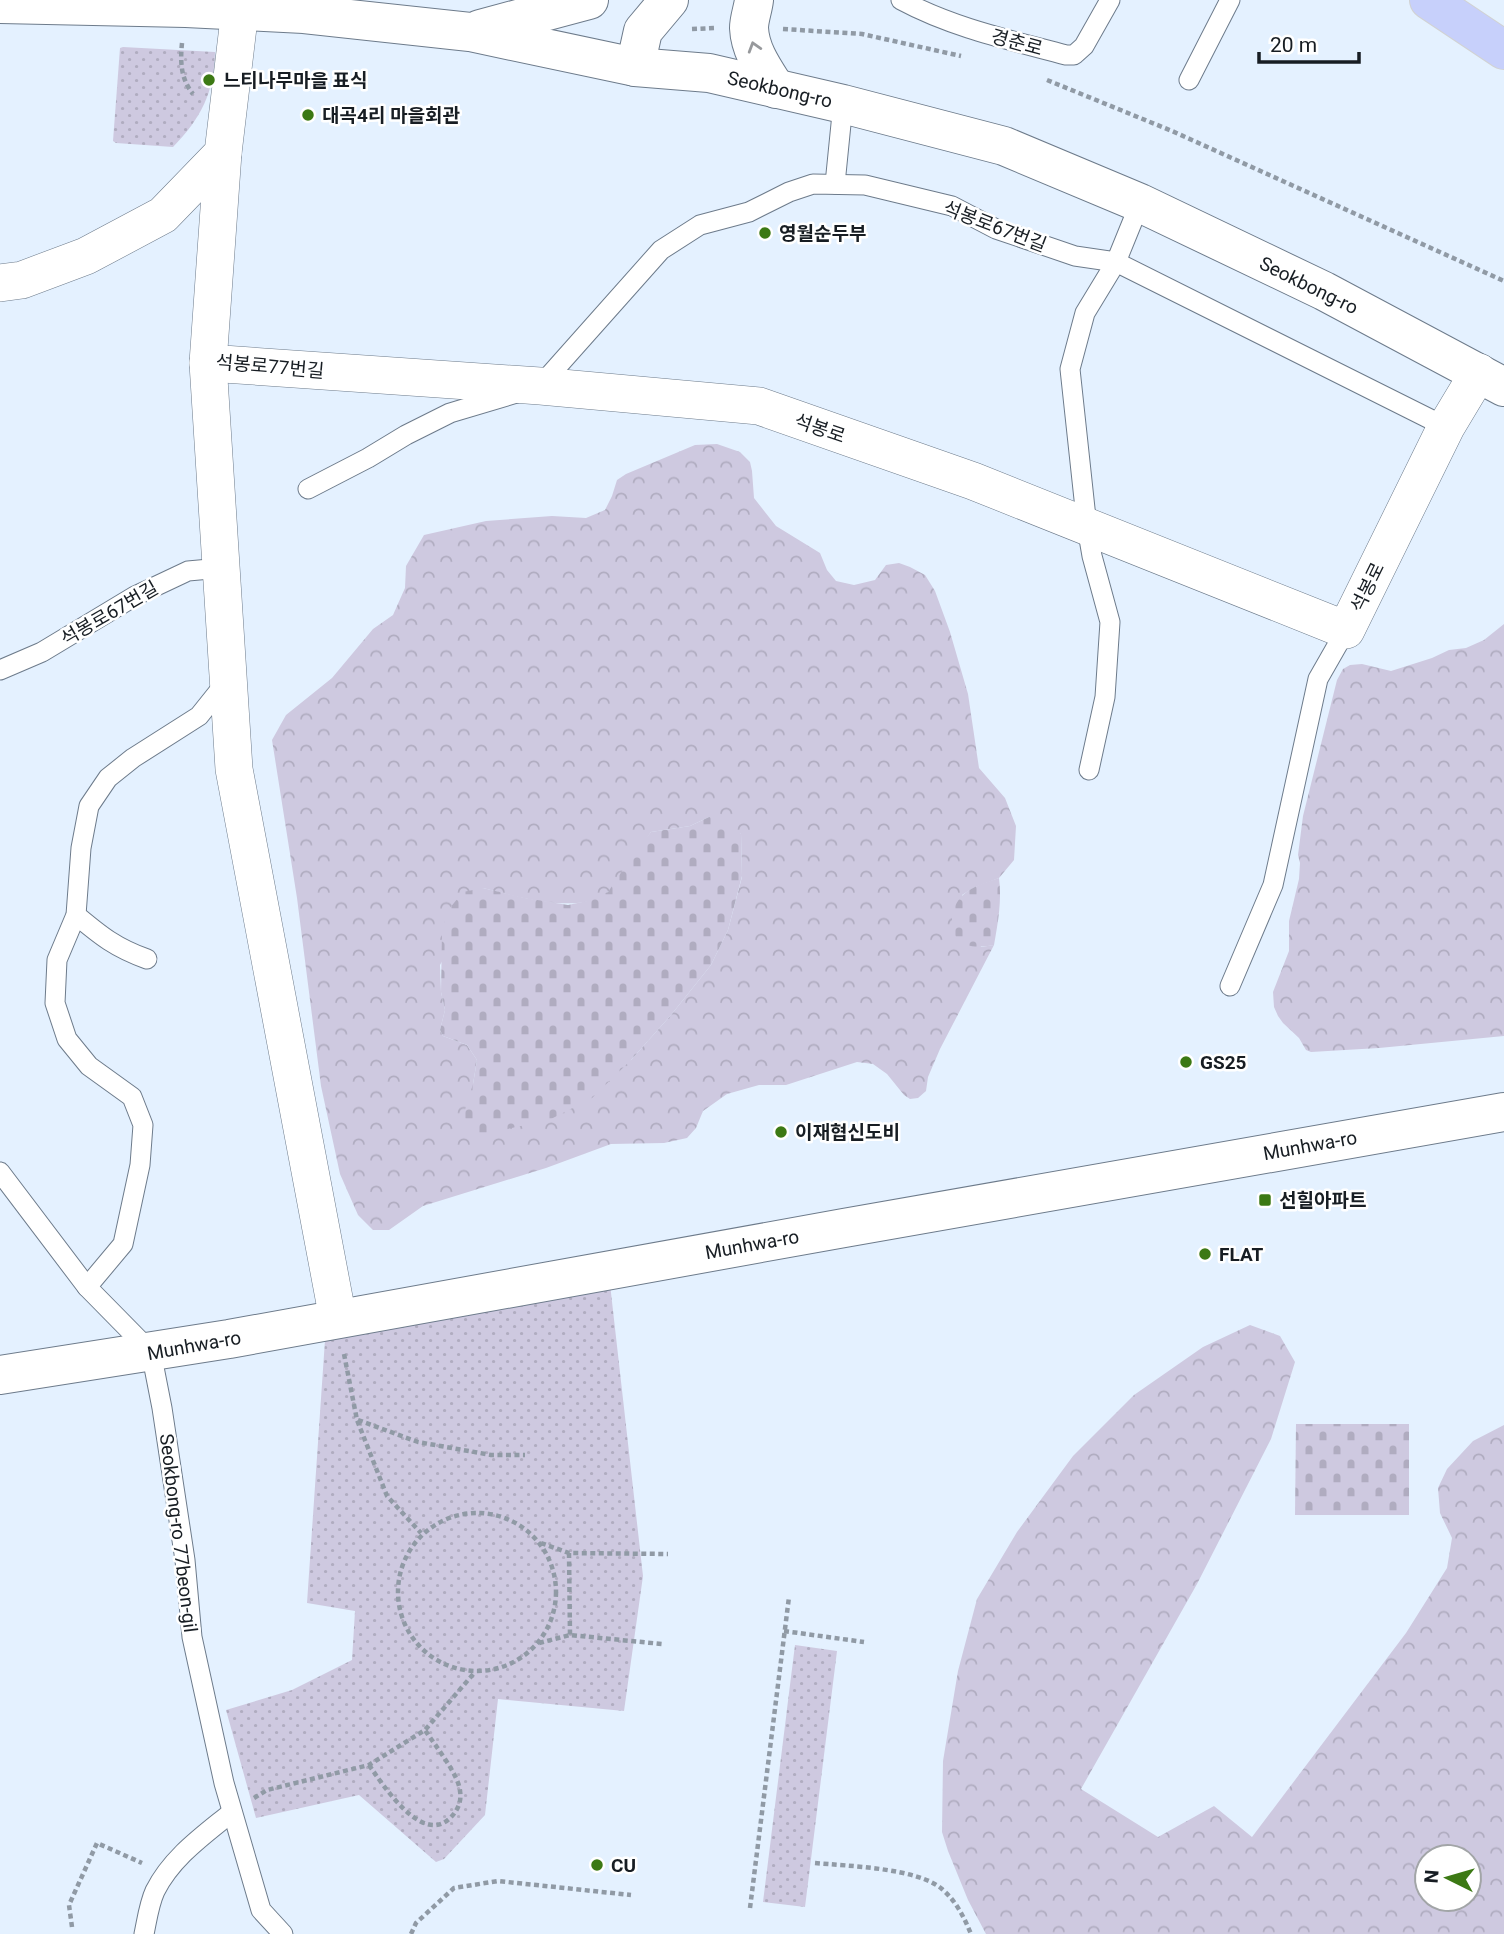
<svg xmlns="http://www.w3.org/2000/svg" width="1504" height="1934" font-family="Roboto,'Noto Sans KR',sans-serif">
<style>
.forest{fill:url(#forest-crowns);fill-rule:evenodd}
.cemetery{fill:url(#cemetery-stones)}
.park{fill:url(#park-dots)}
.lines{fill:none;stroke-linecap:round;stroke-linejoin:round}
.lane-casing{stroke:#6d7b8b;stroke-width:21}
.street-casing{stroke:#6d7b8b;stroke-width:38}
.secondary-casing{stroke:#6d7b8b;stroke-width:40}
.primary-casing{stroke:#d1d2d3;stroke-width:40}
.path{stroke:#909aa5;stroke-width:4.5;stroke-dasharray:5 3.5;stroke-linecap:butt}
.lane{stroke:#fff;stroke-width:19}
.street{stroke:#fff;stroke-width:37}
.secondary{stroke:#fff;stroke-width:38}
.primary{stroke:#c7d0fb;stroke-width:38}
.oneway{stroke:#97999c}
.poi-dot{fill:#3c7914;stroke:#fff;stroke-width:2.5}
.labels{text-anchor:middle;stroke-width:5;stroke-linejoin:round;paint-order:stroke}
.street-label{font-size:19px;fill:#171d23;stroke:#fff}
.poi-label{font-size:19px;font-weight:bold;fill:#171d23;stroke:#fff;text-anchor:start}
</style>
<defs>
<pattern id="forest-crowns" width="20" height="18" patternUnits="userSpaceOnUse" patternTransform="scale(1.75)"><rect width="20" height="18" fill="#cec9e0"/><path d="M2 6a3 3 0 1 1 6 0M12 15a3 3 0 1 1 6 0" fill="none" stroke="#b0acc0"/></pattern>
<pattern id="cemetery-stones" width="16" height="16" patternUnits="userSpaceOnUse" patternTransform="scale(1.75)"><rect width="16" height="16" fill="#cec9e0"/><path d="M2 7V4a2 2 0 0 1 4 0v3zM10 15v-3a2 2 0 0 1 4 0v3z" fill="#b0acc0"/></pattern>
<pattern id="park-dots" width="8" height="8" patternUnits="userSpaceOnUse" patternTransform="scale(1.75)"><rect width="8" height="8" fill="#cec9e0"/><path d="M2 2h.1M6 6h.1" fill="none" stroke="#b0acc0" stroke-width="1.8" stroke-linecap="round"/></pattern>
</defs>
<rect width="100%" height="100%" fill="#e4f1ff"/>
<g class="forest">
<path d="M717,444l23,8 10,10 2,9 2,27 22,28 44,27 7,17 9,11 18,4 21,-5 11,-15 13,-2 11,4 15,8 10,16 15,41 18,62 11,74 26,30 11,28 -2,34 -15,18 -26,10 -11,7 19,52 13,-2 -54,104 -12,28 -2,14 -8,7 -8,1 -6,-4 -17,-21 -14,-10 -16,-2 -71,23h-27l-32,9 -24,17 -7,17 -9,10 -23,5 -53,1 -65,24 -123,38 -34,24h-16l-15,-15 -18,-41 -19,-88 -24,-188 -25,-158 14,-25 46,-37 41,-49 20,-14 12,-27 1,-22 18,-31 62,-14 66,-5 34,2 19,-8 7,-14 5,-16 9,-6 69,-29zM709,817l32,17 1,43 -14,53 -17,35 -40,50 -40,45 -158,24 4,-24 -10,-15 -24,-9 -3,-6 5,-20 -4,-18 -1,-27 43,-77c32,8 100,29 127,2 16,-17 28,-40 41,-58l39,-6z"/>
<path d="M1504,624v412l-125,12 -68,4 -5,-2 -7,-12 -16,-15 -5,-7 -4,-9 -1,-15 16,-41v-30l10,-42 1,-16 -2,-8 5,-39 34,-136 6,-11 7,-4 12,-1 29,7 41,-13 17,-8 17,-2 18,-8z"/>
<path d="M1250,1325l30,11 15,26 -24,77 -74,145 -116,205 77,48 56,-31 38,31 154,-204 41,-65 5,-30 -12,-25 -2,-25 9,-19 26,-28 31,-16v509h-518l-18,-34 -20,-49 -6,-19 1,-71 15,-90 19,-72 40,-67 56,-76 61,-61 69,-48zM1427,1857h42v42h-42z"/>
</g>
<g class="cemetery">
<path d="M709,817l17,3 15,14 1,42 -14,54 -17,35 -40,50 -40,45 -39,38 -43,22 -74,16 -6,-1 -5,-22 9,-29 4,-24 -10,-15 -24,-9 -3,-6 5,-20 -4,-18 1,-62 7,-21 14,-17 20,-4 42,10 43,7 19,-4 21,-9 29,-43 14,-17 39,-6z"/>
<path d="M999,878c3,22 -1,45 -5,67 -24,4 -42,2 -42,-26 0,-9 5,-19 12,-25 9,-8 23,-12 35,-16z"/>
<path d="M1296,1424h113v91h-114z"/>
</g>
<g class="park">
<path d="M123,47l92,5c-1,41 -14,66 -42,95l-57,-4 -3,-2 7,-93z"/>
<path d="M610,1284l33,292 -19,135 -126,-12 -13,116 -41,44 -8,3 -77,-67 -103,23 -30,-108 66,-20 60,-30 3,-49 -48,-8 18,-263z"/>
<path d="M795,1645l42,6 -32,256 -42,-5z"/>
</g>
<g class="lines">
<defs>
<g id="lane">
<path d="M901,0c52,28 109,40 165,55h8l10,-9 26,-46"/>
<path d="M1189,80l41,-80"/>
<path d="M835,184l8,-80"/>
<path d="M308,489l60,-31 38,-23 44,-22 90,-27 121,-136 39,-25 49,-13 40,-20 24,-8 52,1 87,21 44,23 79,27 41,6 330,165"/>
<path d="M0,670l42,-18 93,-56 53,-25 33,-3"/>
<path d="M1089,770l16,-73 5,-75 -18,-66 -5,-29 -17,-158 15,-56 31,-51 24,-59"/>
<path d="M76,915c25,21 40,33 71,44"/>
<path d="M1230,986l43,-101 45,-206 28,-49"/>
<path d="M0,1172l87,115 64,65 11,56 23,152 7,77 32,146 37,127 22,24"/>
<path d="M87,1287l36,-43 17,-79 3,-40 -11,-28 -43,-31 -22,-27 -12,-36 2,-43 19,-45 5,-67 8,-42 19,-28 25,-20 66,-42 28,-35"/>
<path d="M144,1934c3,-14 5,-30 11,-43 17,-34 49,-56 77,-79"/>
</g>
<g id="street">
<path d="M223,153l-15,210 332,23 219,20 214,75 373,149 100,-203 33,-55"/>
<path d="M0,283l22,-3 64,-24 77,-41 60,-62 17,-143"/>
<path d="M208,363l26,406 104,550"/>
</g>
<g id="secondary">
<path d="M754,0c-1,9 -5,19 -5,28 1,23 15,42 27,61"/>
<path d="M0,4l186,4 118,6 166,18 165,35 74,6 134,31 161,42 136,57 184,88 180,96"/>
<path d="M480,29l109,-29"/>
<path d="M635,67l8,-36 26,-31"/>
<path d="M0,1375l229,-36 615,-111 660,-116"/>
</g>
<path id="primary" d="M1429,0l75,50"/>
</defs>
<use href="#lane" class="lane-casing"/>
<use href="#street" class="street-casing"/>
<use href="#secondary" class="secondary-casing"/>
<use href="#primary" class="primary-casing"/>
<g class="path">
<path d="M692,29l23,-1"/>
<path d="M783,29l79,5 99,22"/>
<path d="M182,43c-2,20 -1,36 11,51"/>
<path d="M1047,80l125,51 332,150"/>
<path d="M344,1354l13,66 30,76 34,37"/>
<path d="M358,1420l60,22 73,13h34"/>
<circle cx="477" cy="1592" r="79"/>
<path d="M541,1543l28,10 99,1"/>
<path d="M569,1553l1,82"/>
<path d="M784,1631l80,11"/>
<path d="M539,1643l31,-8 92,9"/>
<path d="M369,1765c14,20 52,79 80,54 8,-7 13,-17 11,-28 -1,-16 -26,-47 -35,-61"/>
<path d="M254,1798l13,-8 102,-25 56,-35 50,-58"/>
<path d="M815,1863c33,3 103,5 127,26 14,12 22,28 29,45"/>
<path d="M750,1908l39,-311"/>
<path d="M72,1927l-3,-22 28,-62 45,20"/>
<path d="M411,1934l5,-11 38,-35 44,-7 133,14"/>
</g>
<use href="#lane" class="lane"/>
<use href="#street" class="street"/>
<use href="#secondary" class="secondary"/>
<use href="#primary" class="primary"/>
</g>
<defs><path id="oneway-chevron" d="M-2-3.5L2.5 0L-2 3.5" fill="none" stroke-width="1.6" stroke-linecap="round" stroke-linejoin="round" transform="scale(1.75)"/></defs>
<use class="oneway" href="#oneway-chevron" transform="translate(754 47) rotate(-107)"/>
<g class="poi-dot">
<circle cx="209" cy="80" r="7"/>
<circle cx="308" cy="115" r="7"/>
<circle cx="765" cy="233" r="7"/>
<circle cx="1186" cy="1062" r="7"/>
<circle cx="781" cy="1132" r="7"/>
<rect x="1258" y="1193" width="14" height="14" rx="3.5"/>
<circle cx="1205" cy="1254" r="7"/>
<circle cx="597" cy="1865" r="7"/>
</g>
<g class="labels">
<g class="street-label">
<text transform="translate(1017 42) rotate(15)" y="7">경춘로</text>
<text transform="translate(780 89) rotate(13)" y="7">Seokbong-ro</text>
<text transform="translate(995 226) rotate(21)" y="7">석봉로67번길</text>
<text transform="translate(1309 285) rotate(26)" y="7">Seokbong-ro</text>
<text transform="translate(270 366) rotate(5)" y="7">석봉로77번길</text>
<text transform="translate(820 428) rotate(19)" y="7">석봉로</text>
<text transform="translate(1367 587) rotate(-64)" y="7">석봉로</text>
<text transform="translate(109 613) rotate(-30)" y="7">석봉로67번길</text>
<text transform="translate(1310 1145) rotate(-10)" y="7">Munhwa-ro</text>
<text transform="translate(752 1244) rotate(-10)" y="7">Munhwa-ro</text>
<text transform="translate(194 1345) rotate(-10)" y="7">Munhwa-ro</text>
<text transform="translate(179 1533) rotate(83)" y="7">Seokbong-ro 77beon-gil</text>
</g>
<g class="poi-label">
<text x="223" y="87">느티나무마을 표식</text>
<text x="322" y="122">대곡4리 마을회관</text>
<text x="779" y="240">영월순두부</text>
<text x="1200" y="1069">GS25</text>
<text x="795" y="1139">이재협신도비</text>
<text x="1279" y="1207">선힐아파트</text>
<text x="1219" y="1261">FLAT</text>
<text x="611" y="1872">CU</text>
</g>
</g>
<g transform="translate(1448 1878) rotate(275)"><circle r="33" fill="#ffffff" stroke="#a2a5a7" stroke-width="2"/>
<path d="M0-5L12 26L0 18L-12 26Z" fill="#3c7914"/>
<text y="-10" font-size="19" font-weight="bold" text-anchor="middle" fill="#171d23">N</text>
</g>
<path d="M1259 52v10h100v-10" fill="none" stroke="#171d23" stroke-width="3.5"/>
<text x="1270" y="52" font-size="21" fill="#171d23" stroke="#ffffff" stroke-width="5" paint-order="stroke">20 m</text>
</svg>
